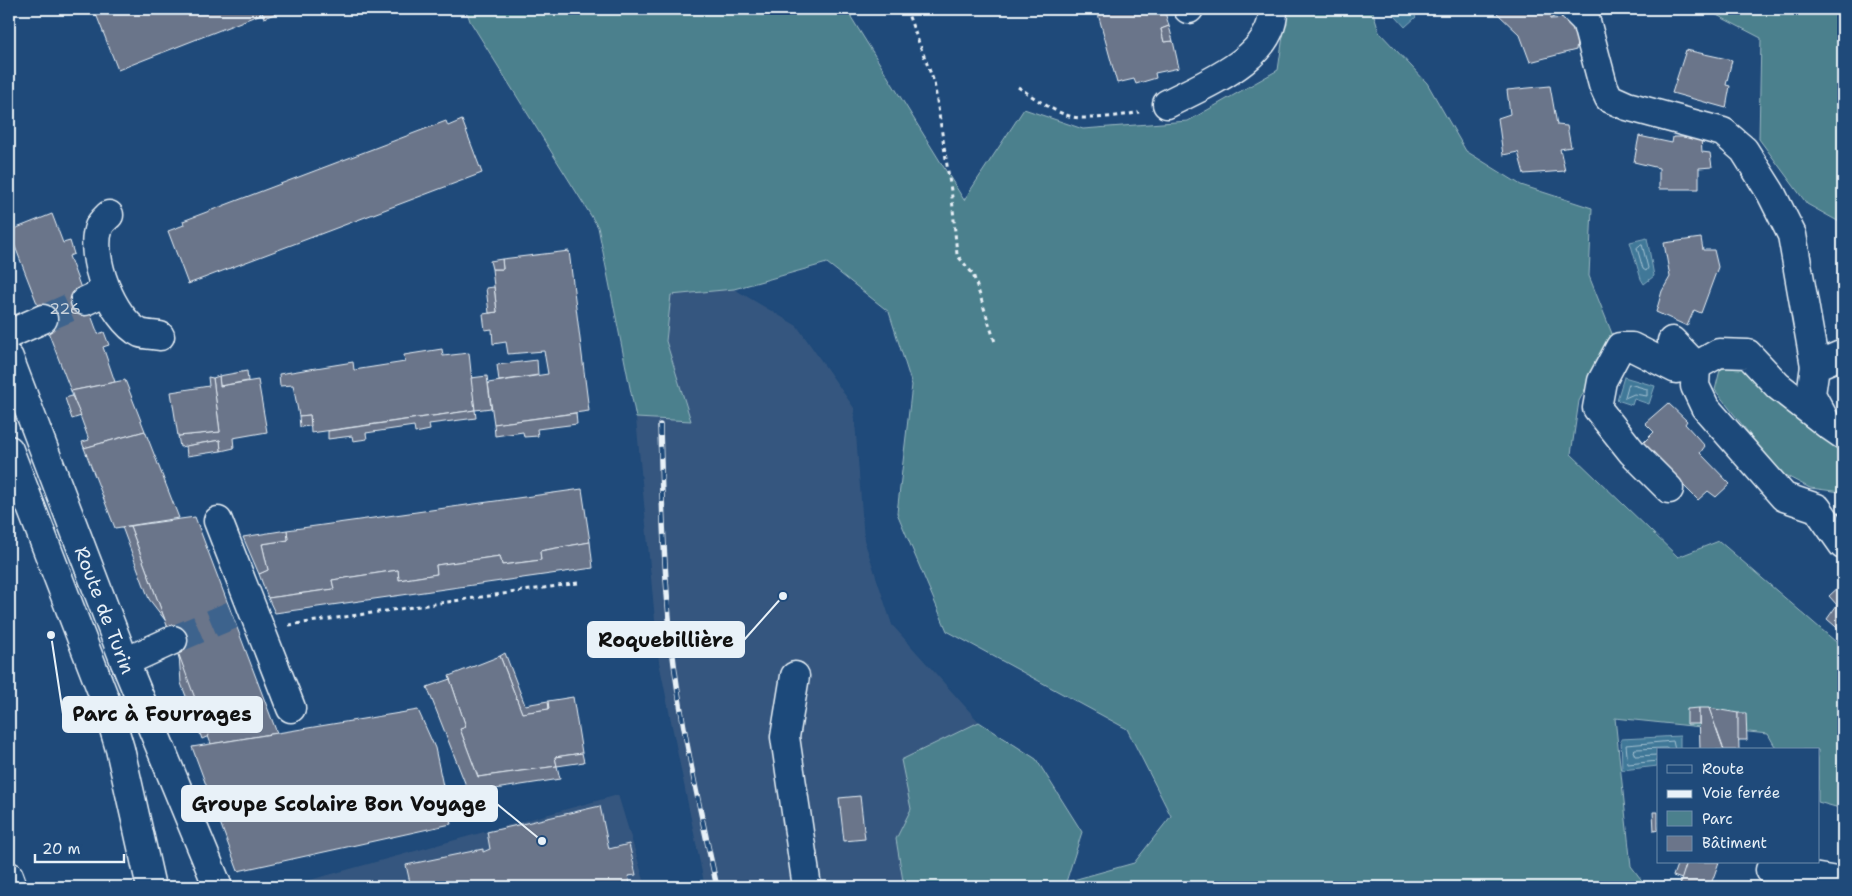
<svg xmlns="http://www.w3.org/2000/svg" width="1852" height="896" font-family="'Shantell Sans',sans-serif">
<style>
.built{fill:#36577f}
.green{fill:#4b808d;stroke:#9ab8c2}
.water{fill:#3f7898;stroke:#83a8be}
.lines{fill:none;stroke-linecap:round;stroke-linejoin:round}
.shore{stroke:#a4c1d2;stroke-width:1}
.building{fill:#6b758a;stroke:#e8f1f8}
.minor-tunnel{stroke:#3d638d;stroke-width:28;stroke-dasharray:28 14;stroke-linecap:butt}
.minor-casing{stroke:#e8f1f8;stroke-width:31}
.major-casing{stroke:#e8f1f8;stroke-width:31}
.path{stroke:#e8f1f8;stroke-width:3;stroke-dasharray:4 4;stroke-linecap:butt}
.minor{stroke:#1f4a7a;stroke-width:28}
.major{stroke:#1f4a7a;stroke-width:28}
.rail-casing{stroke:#e8f1f8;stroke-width:5.5}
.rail{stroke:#1f4a7a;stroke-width:4;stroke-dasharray:11;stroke-linecap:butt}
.labels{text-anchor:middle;stroke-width:5;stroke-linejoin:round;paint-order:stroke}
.number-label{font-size:16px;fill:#c9d2dc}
.street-label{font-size:19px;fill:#e8f1f8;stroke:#1f4a7a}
.leader{fill:none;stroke:#e8f1f8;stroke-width:2}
.callout-dot{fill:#e8f1f8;stroke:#1f4a7a;stroke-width:2}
.callout{fill:#e8f1f8;stroke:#e8f1f8;stroke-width:2}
.callout-label{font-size:20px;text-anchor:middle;font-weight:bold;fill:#111}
</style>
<rect width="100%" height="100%" fill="#1f4a7a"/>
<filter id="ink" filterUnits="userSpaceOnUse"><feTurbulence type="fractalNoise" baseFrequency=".02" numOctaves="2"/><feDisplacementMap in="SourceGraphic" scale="10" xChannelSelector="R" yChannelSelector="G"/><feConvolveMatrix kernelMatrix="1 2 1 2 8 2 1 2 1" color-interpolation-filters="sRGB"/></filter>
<g filter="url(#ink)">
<g class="built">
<path d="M734,289l63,37 57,82 10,132 28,85 87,97 -78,38 11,49 -16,30 8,48h-199l-46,-225 -23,-244 55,2 -25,-79 4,-47z"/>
<path d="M618,795l28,92h-361z"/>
</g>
<g class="green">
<path d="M466,9h388l-3,8 113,183 60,-91 59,20 105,-8 90,-51 9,-61h85l7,23 48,51 39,68 55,34 71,23 -3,68 24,60 -34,65 -8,53 107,103 41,-16 124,107v161l-25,-7v-52h-41l-9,-16 -153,-16 16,148 16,21h-743l-8,-48 15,-30 -10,-49 78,-38 57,37 46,73 -16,50 68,-19 37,-47 -44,-87 -180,-98 -50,-118 15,-128 -23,-73 -62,-49 -93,26 -63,6 -5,46 25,80 -55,-3 -38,-191 -128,-206z"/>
<path d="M1705,9h138v215l-36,-20 -48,-65 2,-101z"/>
<path d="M1736,362l107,83v51l-2,-4 -31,-4 -31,-16 -64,-82 5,-20z"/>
</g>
<g class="water">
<path d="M1389,9h20l7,8 -11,10z"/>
<path d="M1647,238l7,38 -10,8 -3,-5 -11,-37z"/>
<path d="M1624,377l31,9 -6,18 -15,-5 -2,6 -15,-5z"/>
<path d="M1680,736v14h-22v16l-36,4 -1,-31z"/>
</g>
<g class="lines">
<g class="shore">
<path d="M1642,244l6,24 -2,3 -3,-2 -6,-21z"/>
<path d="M1629,384l18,5v7l-13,-2 -9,4z"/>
<path d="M1658,755l-23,1 -2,-5 2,-2 31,-1 3,2"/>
<path d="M1658,761l-30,3 -2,-19 47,-4 2,9"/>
</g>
</g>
<g class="building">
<path d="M94,9h166l1,5 -143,56z"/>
<path d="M261,9h24v1l-21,8z"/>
<path d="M1101,9h63l5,17 -8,3 3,13 9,-1 6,27 -24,5 1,5 -20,6 -2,-5 -17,4 -20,-73z"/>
<path d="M1501,9h53l5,5 -9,5 19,-1 8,23 -1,9 -46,12 -10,-27 -23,-22z"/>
<path d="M1169,26l4,15 -9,1 -3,-13z"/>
<path d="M1686,50l46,10 -6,25 4,1 -4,22 -54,-15z"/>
<path d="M1550,86l7,39 10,1 4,21 -11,2 5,22 -41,3 -6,-22 -15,3 -5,-37 12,-4 -3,-24z"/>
<path d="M462,120l20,53 -294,111 -20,-53 16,-6 -1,-4 263,-100 2,5z"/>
<path d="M1639,136l33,7 1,-6h28l1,15 8,1 2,14 -13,1v21h-40v-21l-25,-6z"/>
<path d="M52,214l11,29 7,-2 4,13 -5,2 29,78 6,-2 5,13 -6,2 12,35 -44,9 -62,-160z"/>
<path d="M1701,238l2,12h11l4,17 -17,46 -7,-3 -7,16 -31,-14 6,-21 8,-14 -6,-34z"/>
<path d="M569,251l20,160 -95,13 -6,-41 60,-9 -4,-23 -36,3 -2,-12 -13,2 -1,-15 -7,1 -2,-16 14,-2 -5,-43h11l-1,-10z"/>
<path d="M502,259l1,10h-11l-2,-8z"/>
<path d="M494,287l3,25 -8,1 -3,-25z"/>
<path d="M442,349l1,7 26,-3 6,57 -164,23 -1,-18 -11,1 -6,-31 -13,1 -1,-12 74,-12 1,8 51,-8 -1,-7z"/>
<path d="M537,360l1,15 -39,6 -2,-16z"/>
<path d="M247,371l1,10 -28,5 -1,-10z"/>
<path d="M219,376l1,10 38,-6 9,52 -34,6 1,10 -13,3 -1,-11 -40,7 -2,-11 42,-4 -7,-54z"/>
<path d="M487,376l4,32 -16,2 -4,-32z"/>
<path d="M208,377l5,1 7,54 -42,4 -7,-44 38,-6z"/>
<path d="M125,380l20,51 -61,17 -2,-6 7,-2 -18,-49z"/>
<path d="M72,396l9,20 -9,3 -7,-21z"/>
<path d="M1668,403l19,18 -2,3 20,22 -5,7 30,31 -14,13 -8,-6 -10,9 -56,-56 12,-12 -9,-9z"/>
<path d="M475,410l1,8 -47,6 1,6 -15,3 -1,-7 -48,7 1,6 -14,2 -1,-5 -24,3v-8z"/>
<path d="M576,413l1,11 -40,5 1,7 -14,1 -1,-5 -28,4 -1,-12z"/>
<path d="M310,415l1,11 -11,1 -1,-11z"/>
<path d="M145,431l34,87 -64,10 -31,-80z"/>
<path d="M220,440l1,11 -34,5 -1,-10z"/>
<path d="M582,489l8,53 -50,9 1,9 -39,5 -2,-9 -64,9 1,9 -38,6 -1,-10 -66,10 2,9 -66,9 -9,-24 9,-4 -6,-26 26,-4 -1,-10z"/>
<path d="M195,517l82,216 -66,11 -81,-218z"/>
<path d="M130,526l35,94 -16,-21 -27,-72z"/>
<path d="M287,530l1,10 -26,4 6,26 -9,4 -16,-37z"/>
<path d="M590,542l3,26 -318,45 -7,-15 66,-9 -2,-9 66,-10 1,10 38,-6 -1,-9 64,-9 2,9 39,-5 -1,-9z"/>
<path d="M1843,575v58l-16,-14 10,-14 -8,-9 14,-13 -5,-4z"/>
<path d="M505,653l20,52 23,-4 1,8 -27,4 -22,-57z"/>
<path d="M179,655l30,81 -7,3 -21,-56z"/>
<path d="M500,656l22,57 27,-4 -1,-8 25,-4 9,56 -27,4 2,9 -79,11 -18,-48 6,-2 -17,-51z"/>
<path d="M450,679l16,48 -6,2 18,48 79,-11 3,13 -91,14 -42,-106z"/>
<path d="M1699,708v16h-12v-15z"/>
<path d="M1699,708h10l15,42h-24z"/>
<path d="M1709,708l29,5 1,37h-15z"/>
<path d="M418,710l17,38 16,76 -213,47 -46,-124z"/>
<path d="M1738,713h8l1,27h-9z"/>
<path d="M582,753l2,9 -27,4 -2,-9z"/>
<path d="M860,796l5,43 -21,2 -5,-43z"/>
<path d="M600,806l9,43 20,-5 7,31 -8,1 3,11h-220l-5,-22 77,-16v3l7,-3 -3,-17z"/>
<path d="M1653,812h5v18l-4,1z"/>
<path d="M1678,862h9l-5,17 -9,-3z"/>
<path d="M1687,862h32l-9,25h-31z"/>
</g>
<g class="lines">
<g class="minor-tunnel">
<path d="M43,319l42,-18"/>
<path d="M173,640l59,-25"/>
</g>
<defs>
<g id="minor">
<path d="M1188,9h1"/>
<path d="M1574,9l12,12 17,64 6,13 18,8 96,26 21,18 27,43 21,42 23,131"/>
<path d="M1167,104c36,-19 108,-46 106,-95"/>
<path d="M109,215c-3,3 -8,7 -10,12 -11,29 13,92 41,106 6,2 14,2 20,3"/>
<path d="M85,301l22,-10"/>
<path d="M9,334l34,-15"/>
<path d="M1672,341l24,25 -1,20 10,21 79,90 33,11 26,37"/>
<path d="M1843,354l-28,12 -4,28 16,30 16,11"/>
<path d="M1669,489l-37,-37 -35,-44 5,-27 18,-34h12l44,22 20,-3 23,-13 29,1 30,32 49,38"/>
<path d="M218,521l73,187"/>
<path d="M125,662l48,-22"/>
<path d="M795,676l-10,61 22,150"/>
<path d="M1770,870l73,12"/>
</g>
<g id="major">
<path d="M9,358l116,304 93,225"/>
<path d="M9,450l97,252 14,47 31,138"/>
<path d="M9,876l4,11"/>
</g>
</defs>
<use href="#minor" class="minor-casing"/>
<use href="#major" class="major-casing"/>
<g class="path">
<path d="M906,9l28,73 18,115 5,58 16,19 22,68"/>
<path d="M1018,87c17,11 35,25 55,30 13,3 52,-1 66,-5"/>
<path d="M289,625l289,-42"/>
</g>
<use href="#minor" class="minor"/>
<use href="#major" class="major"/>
<defs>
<path id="rail" d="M660,425c2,79 4,160 14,239 10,75 27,150 43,223"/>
</defs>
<use href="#rail" class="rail-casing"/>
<use href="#rail" class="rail"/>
</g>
</g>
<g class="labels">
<g class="number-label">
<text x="65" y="314">226</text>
</g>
<g class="street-label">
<text transform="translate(105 610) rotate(69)" y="7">Route de Turin</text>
</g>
</g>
<path class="leader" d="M783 596L744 640M51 635L63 714M542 841L497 804"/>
<g class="callout-dot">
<circle cx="783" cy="596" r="5"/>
<circle cx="51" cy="635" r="5"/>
<circle cx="542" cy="841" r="5"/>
</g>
<g class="callout">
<rect x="588" y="622" width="156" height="35" rx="5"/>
<rect x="63" y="697" width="199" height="35" rx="5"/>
<rect x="182" y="786" width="315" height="35" rx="5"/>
</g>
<g class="callout-label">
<text x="666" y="647">Roquebillière</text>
<text x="162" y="721">Parc à Fourrages</text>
<text x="339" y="811">Groupe Scolaire Bon Voyage</text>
</g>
<rect width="1852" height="896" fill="none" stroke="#1f4a7a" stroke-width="30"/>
<rect x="15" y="15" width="1822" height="866" fill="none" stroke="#e8f1f8" stroke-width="2" filter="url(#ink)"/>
<rect x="1657" y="748" width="162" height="115" fill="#1f4a7a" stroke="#6f8dac"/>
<rect x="1667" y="765" width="25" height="8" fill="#1f4a7a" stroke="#6f8dac"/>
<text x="1702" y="774" font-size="15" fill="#e8f1f8">Route</text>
<rect x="1667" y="790" width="25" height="8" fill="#e8f1f8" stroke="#6f8dac"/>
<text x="1702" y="798" font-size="15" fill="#e8f1f8">Voie ferrée</text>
<rect x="1667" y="811" width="25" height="15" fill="#4b808d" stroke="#6f8dac"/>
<text x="1702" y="824" font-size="15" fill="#e8f1f8">Parc</text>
<rect x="1667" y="836" width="25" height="15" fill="#6b758a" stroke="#6f8dac"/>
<text x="1702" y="848" font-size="15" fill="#e8f1f8">Bâtiment</text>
<path d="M35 854v8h89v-8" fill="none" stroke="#e8f1f8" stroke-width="2.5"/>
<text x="42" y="854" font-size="15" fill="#e8f1f8" stroke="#1f4a7a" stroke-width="4" paint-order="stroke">20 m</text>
</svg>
